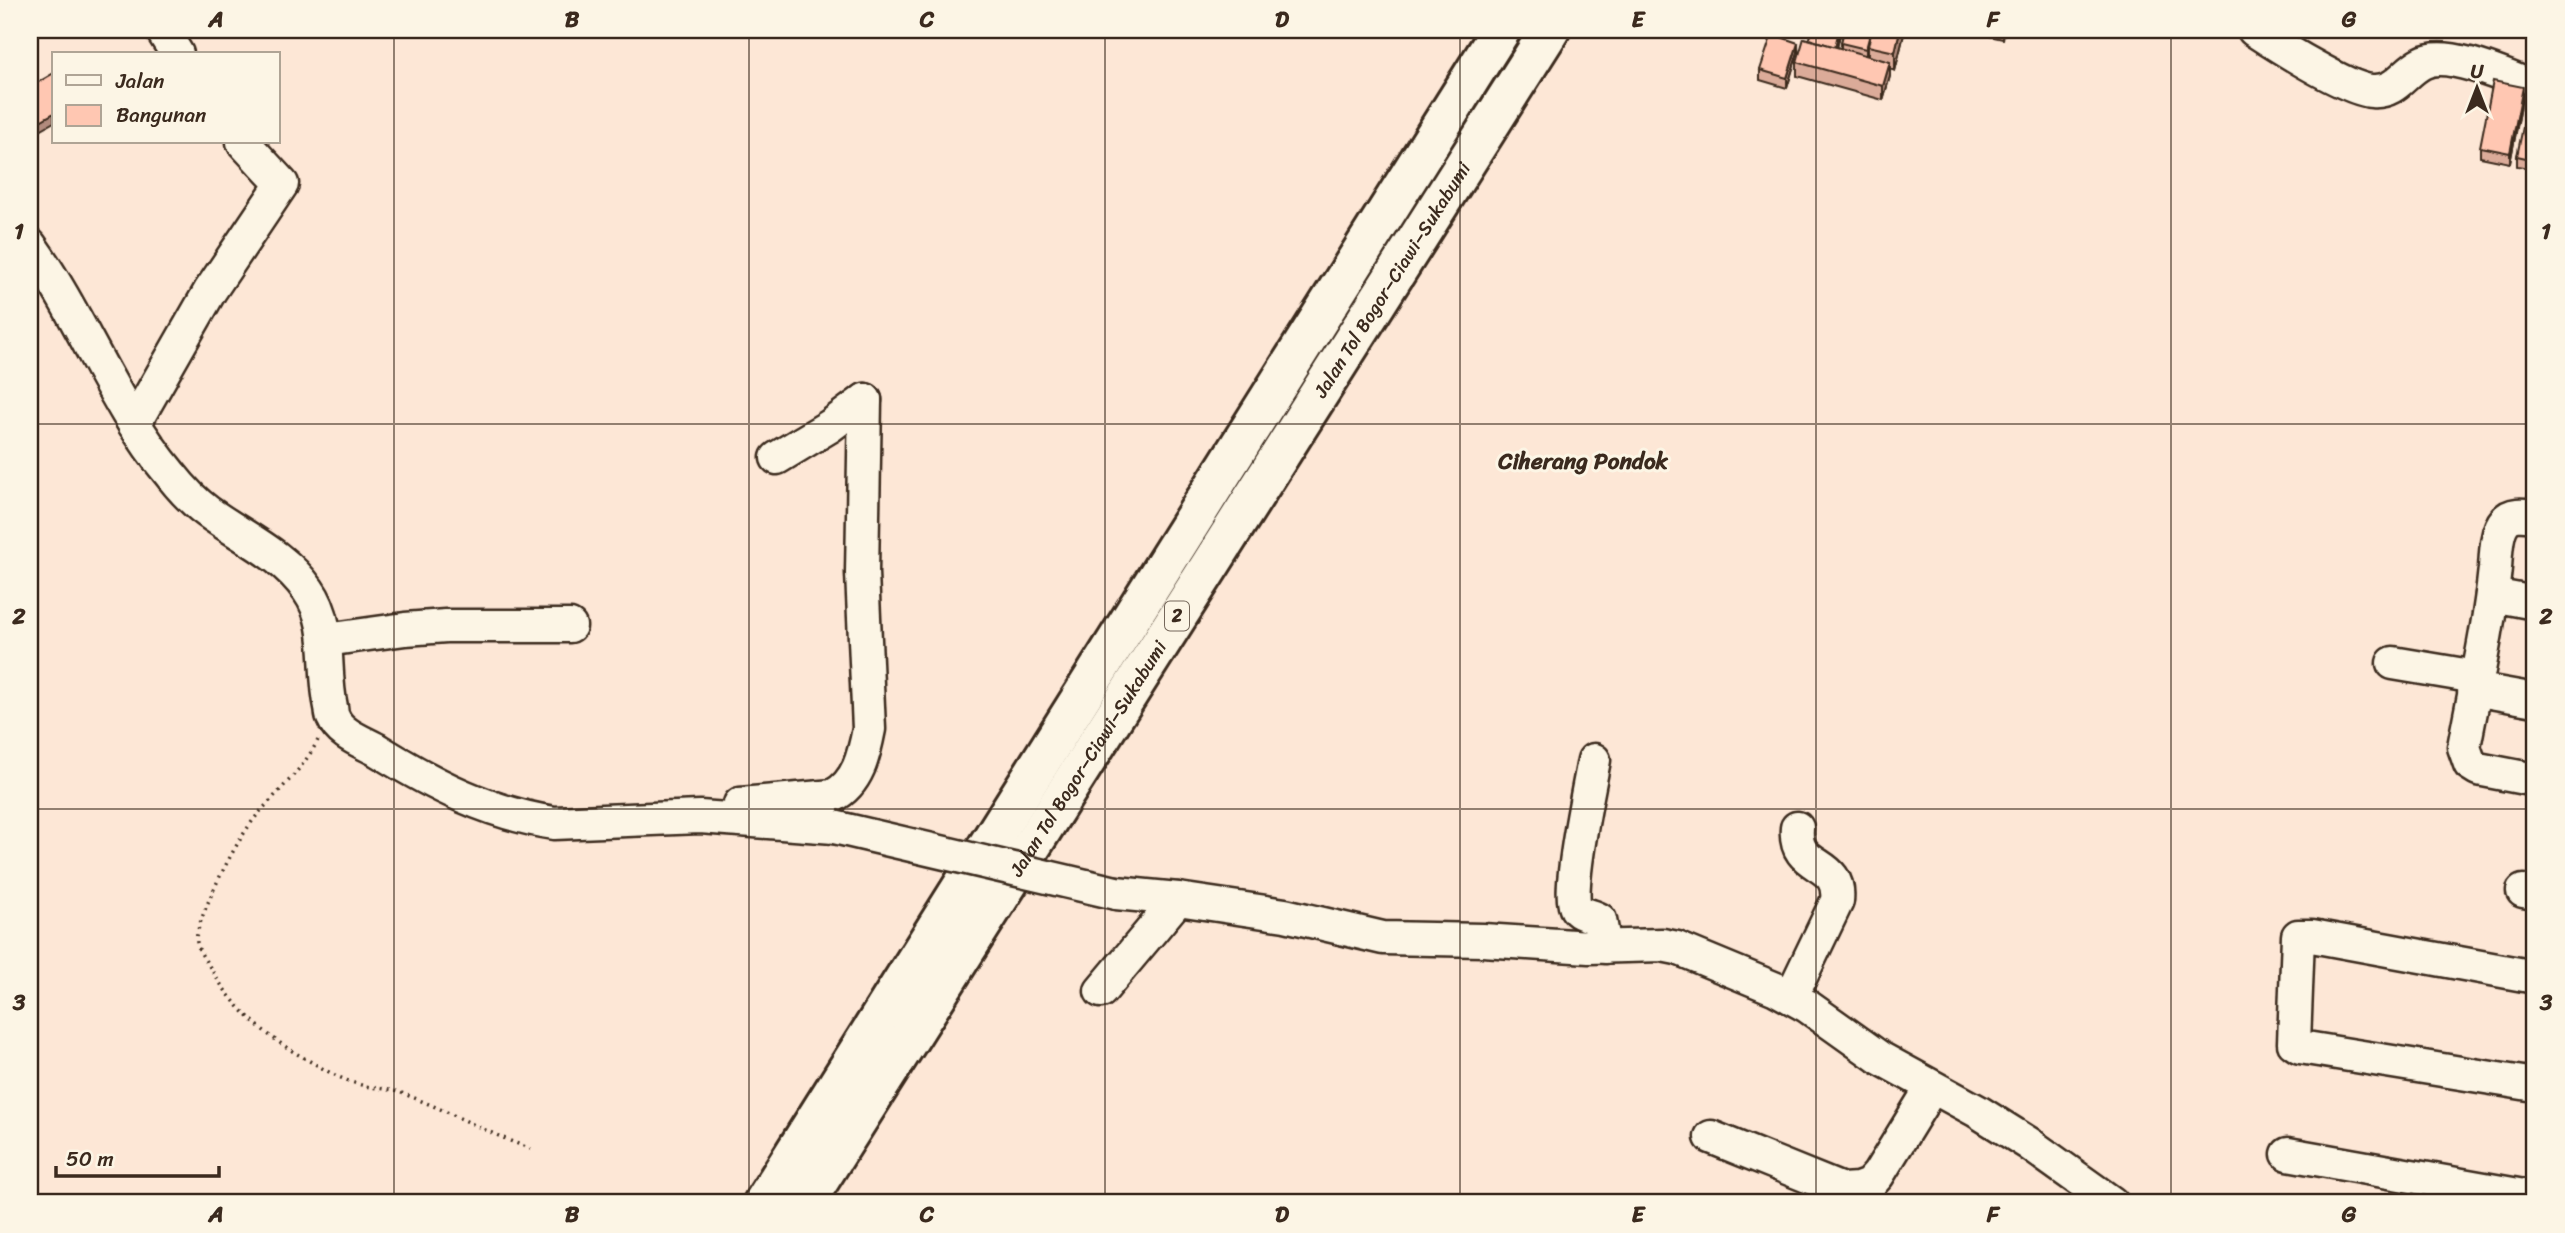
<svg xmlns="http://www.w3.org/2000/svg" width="2565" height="1233" font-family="Sriracha,sans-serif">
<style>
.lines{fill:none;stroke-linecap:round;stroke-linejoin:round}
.minor-casing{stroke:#3b2a1e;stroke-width:37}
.highway-casing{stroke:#3b2a1e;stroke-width:44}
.path{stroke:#3b2a1e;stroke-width:3.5;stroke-dasharray:2 5;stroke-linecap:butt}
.minor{stroke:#fcf5e5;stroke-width:32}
.highway{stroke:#fcf5e5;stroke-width:38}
.minor-bridge-casing{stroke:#3b2a1e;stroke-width:37;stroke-linecap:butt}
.minor-bridge{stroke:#fcf5e5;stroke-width:32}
.wall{fill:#dbab99;stroke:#3b2a1e;stroke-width:2}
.shaded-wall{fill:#b28b7d;stroke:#3b2a1e;stroke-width:2}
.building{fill:#ffc7b2;stroke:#3b2a1e;stroke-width:2}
.grid{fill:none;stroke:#3b2a1e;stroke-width:2;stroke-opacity:0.55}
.labels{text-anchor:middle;stroke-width:6;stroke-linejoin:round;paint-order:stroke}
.shield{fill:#fcf5e5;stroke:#75675a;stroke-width:2}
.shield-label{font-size:18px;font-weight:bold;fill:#3b2a1e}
.street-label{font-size:19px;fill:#3b2a1e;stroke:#fcf5e5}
.quarter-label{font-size:23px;font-weight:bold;fill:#3b2a1e;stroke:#fcf5e5}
.neatline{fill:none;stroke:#3b2a1e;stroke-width:2.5}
.grid-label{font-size:23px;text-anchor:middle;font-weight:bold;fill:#3b2a1e}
</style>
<rect width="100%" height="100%" fill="#fde7d6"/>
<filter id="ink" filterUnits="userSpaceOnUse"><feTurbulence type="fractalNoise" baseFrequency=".0143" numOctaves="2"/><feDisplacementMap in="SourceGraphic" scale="14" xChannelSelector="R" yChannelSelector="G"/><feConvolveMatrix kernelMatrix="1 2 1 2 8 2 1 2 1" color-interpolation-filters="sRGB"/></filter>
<g filter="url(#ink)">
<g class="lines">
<defs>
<g id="minor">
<path d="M162,30l15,24"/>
<path d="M2254,30c23,15 94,60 118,61 24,2 32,-19 50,-28 25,-14 87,15 113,25"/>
<path d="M30,245c53,74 83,161 141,230 11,14 23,27 37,37 34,25 75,42 100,78 25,35 14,77 23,117 1,3 0,7 2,10 7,18 31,25 46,34 55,34 110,62 175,72l146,-6 134,10"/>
<path d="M134,424l76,-133 72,-107 -39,-42"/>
<path d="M777,458l53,-32 35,-26"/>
<path d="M2535,516c-9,-1 -23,-4 -30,5 -9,10 -9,34 -10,47 -6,60 -20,120 -31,179l6,17 8,5 57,11"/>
<path d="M2492,595l43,8"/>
<path d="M326,640l79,-11 41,-3h124"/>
<path d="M2393,663l83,14"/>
<path d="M2474,689l61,11"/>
<path d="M1594,760c-4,22 -28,135 -18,148 4,7 17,7 24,12l5,27"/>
<path d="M740,804l93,-8c25,-13 31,-41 36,-67l-7,-156 3,-173"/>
<path d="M2523,891l12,2"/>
<path d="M1116,893l62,6 107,16 98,23 100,2 106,7 73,-2 15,3 99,41 31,17 73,52 97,53 51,32 84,60"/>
<path d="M2535,977l-223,-41h-14l-4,107 6,4 235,38"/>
<path d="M1101,991l77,-92"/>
<path d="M1791,997l46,-96c5,-44 -44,-28 -40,-73"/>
<path d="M1711,1137l131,53 16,-1 11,-4 9,-10 54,-88"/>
<path d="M2288,1154l247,44"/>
</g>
<g id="highway">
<path d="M763,1203l738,-1173"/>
<path id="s1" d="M805,1203l745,-1173"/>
</g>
</defs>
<use href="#minor" class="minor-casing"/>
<use href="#highway" class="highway-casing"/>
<path class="path" d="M318,740c-14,28 -39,50 -59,73 -21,23 -53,88 -61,117 -5,16 5,26 13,39 23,39 55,68 95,90 16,9 33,20 52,25 15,5 31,4 46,10 43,16 83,39 127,55"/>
<use href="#minor" class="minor"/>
<use href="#highway" class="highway"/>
<defs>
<path id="minor-bridge" d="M834,827l282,66"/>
</defs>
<use href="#minor-bridge" class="minor-bridge-casing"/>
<use href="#minor-bridge" class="minor-bridge"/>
</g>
<g class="wall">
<path d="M1811,30h30l-4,17 4,1v-5l3,-13h61l-10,41 -5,-2v7l-7,24 -86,-24v-14l12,-23z"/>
<path d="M1962,30h43l-2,9z"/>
<path d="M1798,52l-11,36 -27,-8v-10z"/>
<path d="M2523,96l-13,67 -30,-6v-10z"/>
<path d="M2535,99v70l-18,-3v-10z"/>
</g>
<g class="shaded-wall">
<path d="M1839,30h2l-6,27v-10z"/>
<path d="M1871,30h4l-7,16v8l-2,9v-14z"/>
<path d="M1900,30h5l-10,41v-19z"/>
<path d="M1798,43v9l-11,36v-10z"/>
<path d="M1890,62v14l-7,24v-14z"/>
<path d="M2523,87v9l-13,67v-10z"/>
<path d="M54,113v9l-23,13v-9z"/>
</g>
<g class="building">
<path d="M1811,30h28l-4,17 -26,-8z"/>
<path d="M1844,30h27l-5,19 -25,-6z"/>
<path d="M1872,30h28l-5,22 -27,-6z"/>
<path d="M1772,34l26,9 -11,35 -27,-8z"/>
<path d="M1804,38l86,24 -7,24 -86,-24z"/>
<path d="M54,73v40l-23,13 -1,-3v-36z"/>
<path d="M2493,81l30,6 -13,66 -30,-6z"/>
<path d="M2529,98l6,1v61l-18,-4z"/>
</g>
</g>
<path class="grid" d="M394,30v1173M749,30v1173M1105,30v1173M1460,30v1173M1816,30v1173M2171,30v1173M30,424h2505M30,809h2505"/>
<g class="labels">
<rect class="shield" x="1165" y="601.5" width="24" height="29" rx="5"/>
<g class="shield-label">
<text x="1177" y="622">2</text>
</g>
<g class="street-label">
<text dy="7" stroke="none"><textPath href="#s1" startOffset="1094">Jalan Tol Bogor–Ciawi–Sukabumi</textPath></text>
<text dy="7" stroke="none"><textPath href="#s1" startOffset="527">Jalan Tol Bogor–Ciawi–Sukabumi</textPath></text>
</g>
<g class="quarter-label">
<text x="1583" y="469">Ciherang Pondok</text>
</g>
</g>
<rect width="2565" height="1233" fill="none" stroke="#fcf5e5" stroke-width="77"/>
<rect x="52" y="52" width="228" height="91" fill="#fcf5e5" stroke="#afa495" stroke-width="2"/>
<rect x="66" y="75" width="35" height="10" fill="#fcf5e5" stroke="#afa495" stroke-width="2"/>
<text x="116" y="88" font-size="21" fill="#3b2a1e">Jalan</text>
<rect x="66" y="105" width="35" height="21" fill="#ffc7b2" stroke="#afa495" stroke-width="2"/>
<text x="116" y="122" font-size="21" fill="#3b2a1e">Bangunan</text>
<g transform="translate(2477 88)" stroke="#fcf5e5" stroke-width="5" paint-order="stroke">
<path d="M0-5L12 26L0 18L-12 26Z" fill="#3b2a1e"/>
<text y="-10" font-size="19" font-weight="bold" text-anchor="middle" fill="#3b2a1e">U</text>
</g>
<path d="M56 1166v10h163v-10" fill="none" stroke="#3b2a1e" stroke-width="3.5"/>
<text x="66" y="1166" font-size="21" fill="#3b2a1e" stroke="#fcf5e5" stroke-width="5" paint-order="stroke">50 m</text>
<rect x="38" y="38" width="2488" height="1156" class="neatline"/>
<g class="grid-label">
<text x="216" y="27">A</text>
<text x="572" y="27">B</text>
<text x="927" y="27">C</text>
<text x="1282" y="27">D</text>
<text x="1638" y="27">E</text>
<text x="1993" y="27">F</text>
<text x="2349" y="27">G</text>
<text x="19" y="239">1</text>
<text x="2546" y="239">1</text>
<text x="19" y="624">2</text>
<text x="2546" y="624">2</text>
<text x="19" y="1010">3</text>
<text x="2546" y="1010">3</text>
<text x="216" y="1222">A</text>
<text x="572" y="1222">B</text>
<text x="927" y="1222">C</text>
<text x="1282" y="1222">D</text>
<text x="1638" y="1222">E</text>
<text x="1993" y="1222">F</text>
<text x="2349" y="1222">G</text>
</g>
</svg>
